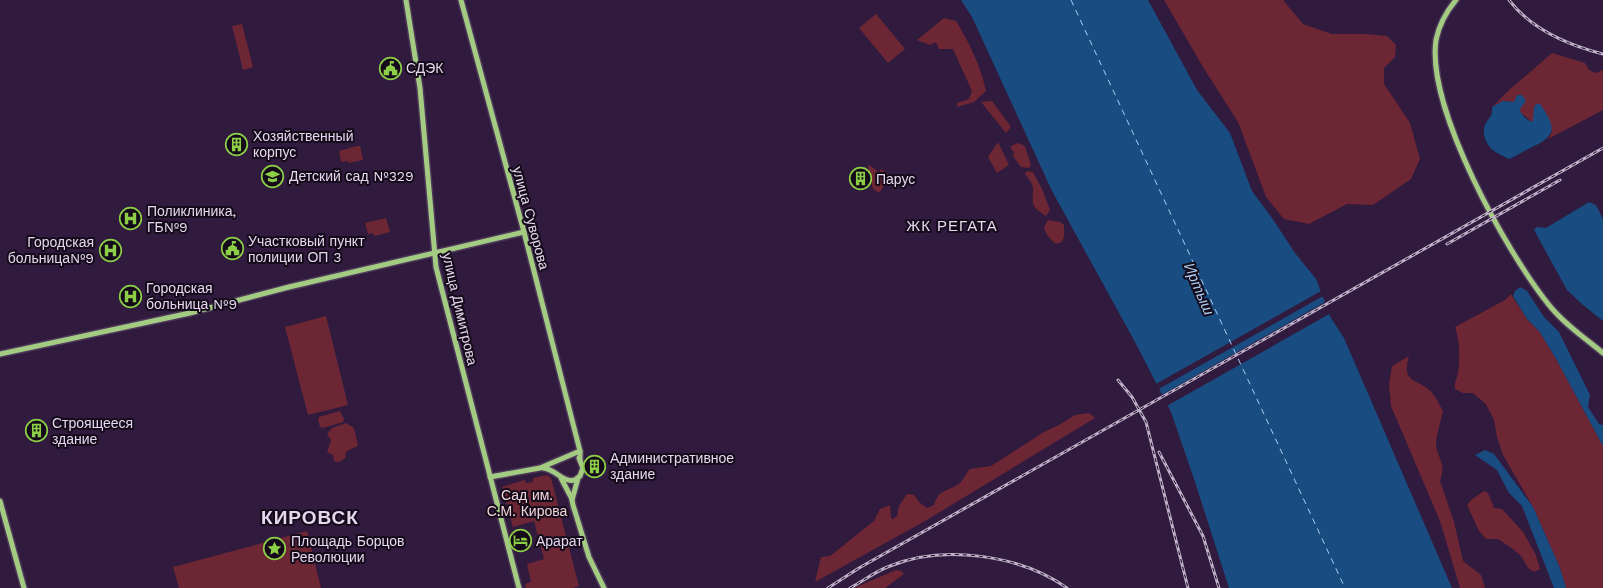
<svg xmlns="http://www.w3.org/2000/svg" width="1603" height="588" font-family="'Work Sans',sans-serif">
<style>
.green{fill:#6d2634}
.water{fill:#194c80}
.pier{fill:#301a3e}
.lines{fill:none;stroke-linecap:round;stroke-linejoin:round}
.ferry{stroke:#abccf1;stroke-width:1;stroke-dasharray:6 5;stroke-linecap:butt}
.major-casing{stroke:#4d385a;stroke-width:8}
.major{stroke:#a3cb81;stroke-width:5}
.rail-casing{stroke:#bfb0ca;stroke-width:3}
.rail{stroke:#140a19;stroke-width:1;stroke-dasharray:4;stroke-linecap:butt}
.labels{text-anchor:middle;stroke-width:4;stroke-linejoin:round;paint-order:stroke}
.poi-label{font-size:14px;fill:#e4d7ee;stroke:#140a19;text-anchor:start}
.street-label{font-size:14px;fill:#e4d7ee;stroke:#140a19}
.park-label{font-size:14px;fill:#f1d5d8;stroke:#140a19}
.neighbourhood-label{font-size:15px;letter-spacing:1px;fill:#e4d7ee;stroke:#140a19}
.water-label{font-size:15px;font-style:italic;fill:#abccf1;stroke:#140a19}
.district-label{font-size:19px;font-weight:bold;letter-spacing:1px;fill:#e4d7ee;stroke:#140a19}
</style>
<rect width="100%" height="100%" fill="#301a3e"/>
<g class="green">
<path d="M1164,0h119l20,24 29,10h33l22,2 9,9 -1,12 -11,11v16l26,39 10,36 -9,20 -38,26 -26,-1 -38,20 -25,-5 -18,-22 -28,-75 -35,-55z"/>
<path d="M876,14l29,35 -17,14 -29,-35z"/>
<path d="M944,18l12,3c14,23 24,44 30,70l-12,11 -17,5v-4l12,-4 3,-8 -19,-42h-14l-3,-7 -6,3 -13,-5z"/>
<path d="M242,24l11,43 -10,3 -11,-44z"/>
<path d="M1552,53l33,10 4,7 6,3 8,-3v40l-55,29 4,-7 -18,-26 1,11 -3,5 -12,-10v-3l-6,-7 -11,-1 -11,6 16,-16z"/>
<path d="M992,101l19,26 -5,6 -25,-31z"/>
<path d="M998,142l11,23 -12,8 -9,-16z"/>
<path d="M1018,143l7,3 6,19 -2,3 -8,-1 -8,-11 1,-4 -3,-3v-3z"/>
<path d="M357,146h3l3,14 -14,3 -1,-2 -7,1 -2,-11z"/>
<path d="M869,165l10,7 2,-3 10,7 -12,17 -6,-4 -5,-22z"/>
<path d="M1027,171l6,1 9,17 8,21 -4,6c-16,-10 -13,-11 -13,-28 -1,-6 -5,-10 -8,-14z"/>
<path d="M386,218l4,14 -16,4 -1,-3 -5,1 -3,-11z"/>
<path d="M1048,220l12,2 4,3v12l-2,5 -6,2c-5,-4 -11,-10 -12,-17z"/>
<path d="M1511,294l16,25 12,12 16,26 48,89v142h-37l-6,-20 -27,-61 -30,-52 -6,-18 -3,-17 -8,-16 -13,-11h-10l-8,-4c-1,-7 2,-10 3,-16 2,-16 2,-31 -3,-46l50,-27z"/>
<path d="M326,316l22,89 -40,10 -23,-88z"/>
<path d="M1409,356c-9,30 11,21 24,38 4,5 7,12 10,17 -2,10 -6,21 -7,32 0,14 11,19 4,38l14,41 9,39 18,14 4,13h-25l-20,-67 -49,-115 -2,-22 3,-18z"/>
<path d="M340,411l4,8 -1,3 -20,6 -3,-1 -2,-7 1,-3z"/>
<path d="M1089,413l6,5 -170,103 -110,61 6,-25 9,-1 44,-35 6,-12 10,-4 1,13 2,1 4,-3 2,-10 8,-12 7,1 5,7 8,6 7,-3c6,-17 11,-12 23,-20 6,-3 8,-11 13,-16l21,-3 53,-34 15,-7 16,-10z"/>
<path d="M346,423l8,5 4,18 -11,5 -2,3 1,3c-4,3 -7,7 -12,4l-1,-6 -6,-3 4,-12 -4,-6 5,-6z"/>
<path d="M547,475l4,3 28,108 -6,2h-47l-1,-4 6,-2 -4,-18 17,-5 -10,-38 -21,6 -11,-40 22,-7 3,3 6,-1v-4z"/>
<path d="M1484,491l4,2 6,15 8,1 21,23 13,23 4,14 -6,3 -6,-4 -7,-12 -8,-7 -15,-10h-12l-7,-8 -12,-26 4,-5z"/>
<path d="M307,531l14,57h-142l-6,-21z"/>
<path d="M896,570l5,1 3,3 -19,14h-31z"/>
</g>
<g class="water">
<path d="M961,0h187l49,90 33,43 22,58 20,27 23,35 21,26 15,39 13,20 108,250h-223l-35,-109 -23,-67 -36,-70 -83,-151 -80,-174z"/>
<path d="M1517,95h5l4,6 -6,8c0,5 7,11 12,13 3,-7 0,-13 4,-18h4c16,23 18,32 -10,44 -8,4 -13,8 -21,11 -5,-3 -11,-5 -15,-8 -7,-5 -13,-17 -9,-26 4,-8 8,-8 7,-18l11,-6 11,1z"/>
<path d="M1589,202l7,3 7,14v102l-20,-16 -16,-15 -33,-60 3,-3 9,1z"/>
<path d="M1520,287l7,4 17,26 15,15 31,63 -2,12 11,17 4,1v21l-48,-89 -16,-26 -12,-12 -14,-23 2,-5z"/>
<path d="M1485,450l9,4 39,53 27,61 6,20h-12l-32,-82 -13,-13 -12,-23 -22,-15z"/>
</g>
<g class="pier">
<path d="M1323,290l2,5 -168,95 -3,-5z"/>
<path d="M1327,301l4,12 -166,94 -5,-11z"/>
</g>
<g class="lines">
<path class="ferry" d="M1071,0l274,588"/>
<defs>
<g id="major">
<path d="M406,0l14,88 16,179 83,321"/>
<path d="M461,0l63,232 56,219v8"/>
<path d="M1456,0c-10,12 -17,25 -20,40 -10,68 71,213 113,265 15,19 36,33 54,48"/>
<path d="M0,354l190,-41 99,-26 235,-55"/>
<path d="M543,468c13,1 19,15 32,12l5,-4 3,-8 -4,-10"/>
<path d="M490,477l50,-9 40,-17"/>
<path d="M561,478l11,21"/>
<path d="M578,478l-6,22 1,5 16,52 15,31"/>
<path d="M0,501l24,87"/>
</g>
</defs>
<use href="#major" class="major-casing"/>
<use href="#major" class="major"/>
<defs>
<g id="rail">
<path d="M1509,0c23,30 59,45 94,54"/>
<path d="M1447,244l113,-64"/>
<path d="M1118,380l14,17 14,25 42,166"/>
<path d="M1159,452l44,84 16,52"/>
<path d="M828,588l31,-20 744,-420"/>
<path d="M850,588c13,-7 26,-17 40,-22 53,-22 131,-11 177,22"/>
</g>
</defs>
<use href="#rail" class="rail-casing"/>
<use href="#rail" class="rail"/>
</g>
<defs>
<symbol id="civic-ring" viewBox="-11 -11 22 22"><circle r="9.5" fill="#140a19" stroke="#8cce45" stroke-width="1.5"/><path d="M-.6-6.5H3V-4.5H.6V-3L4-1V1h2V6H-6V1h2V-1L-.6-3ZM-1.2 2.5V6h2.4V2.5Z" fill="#8cce45"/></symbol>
<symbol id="building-ring" viewBox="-11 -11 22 22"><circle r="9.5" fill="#140a19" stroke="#8cce45" stroke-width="1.5"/><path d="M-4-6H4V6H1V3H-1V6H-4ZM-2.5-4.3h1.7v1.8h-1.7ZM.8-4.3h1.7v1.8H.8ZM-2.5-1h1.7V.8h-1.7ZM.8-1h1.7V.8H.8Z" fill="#8cce45"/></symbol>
<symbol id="school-ring" viewBox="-11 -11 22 22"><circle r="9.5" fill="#140a19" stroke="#8cce45" stroke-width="1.5"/><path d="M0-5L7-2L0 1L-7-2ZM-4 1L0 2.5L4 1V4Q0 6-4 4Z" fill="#8cce45"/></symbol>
<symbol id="hospital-ring" viewBox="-11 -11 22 22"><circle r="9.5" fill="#140a19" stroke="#8cce45" stroke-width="1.5"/><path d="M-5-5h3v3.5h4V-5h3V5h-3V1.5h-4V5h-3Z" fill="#8cce45"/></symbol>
<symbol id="hotel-ring" viewBox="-11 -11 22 22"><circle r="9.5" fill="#140a19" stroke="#8cce45" stroke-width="1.5"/><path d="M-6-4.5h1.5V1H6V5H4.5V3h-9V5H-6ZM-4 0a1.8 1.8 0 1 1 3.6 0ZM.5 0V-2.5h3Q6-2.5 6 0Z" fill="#8cce45"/></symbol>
<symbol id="sight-ring" viewBox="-11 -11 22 22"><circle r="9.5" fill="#140a19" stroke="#8cce45" stroke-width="1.5"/><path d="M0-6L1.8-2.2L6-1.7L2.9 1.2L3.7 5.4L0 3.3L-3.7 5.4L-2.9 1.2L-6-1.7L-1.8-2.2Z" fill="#8cce45"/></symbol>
</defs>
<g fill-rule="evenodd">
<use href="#civic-ring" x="378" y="56" width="25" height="25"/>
<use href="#building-ring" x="224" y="132" width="25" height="25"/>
<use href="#school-ring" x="260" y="164" width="25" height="25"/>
<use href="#building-ring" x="848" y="166" width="25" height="25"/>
<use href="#hospital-ring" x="118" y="206" width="25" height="25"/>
<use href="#civic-ring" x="220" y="236" width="25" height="25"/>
<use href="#hospital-ring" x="98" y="238" width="25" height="25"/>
<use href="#hospital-ring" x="118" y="284" width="25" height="25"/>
<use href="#building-ring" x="24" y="418" width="25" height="25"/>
<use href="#building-ring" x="582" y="454" width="25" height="25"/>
<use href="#hotel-ring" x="508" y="528" width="25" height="25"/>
<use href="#sight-ring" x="262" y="536" width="25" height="25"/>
</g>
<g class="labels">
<g class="poi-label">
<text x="406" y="73">СДЭК</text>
<text x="253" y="141">Хозяйственный<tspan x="253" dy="16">корпус</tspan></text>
<text x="289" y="181">Детский сад №329</text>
<text x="876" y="184">Парус</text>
<text x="147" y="216">Поликлиника,<tspan x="147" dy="16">ГБ№9</tspan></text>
<text x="248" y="246">Участковый пункт<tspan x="248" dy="16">полиции ОП 3</tspan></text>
<text x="94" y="247" text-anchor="end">Городская<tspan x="94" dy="16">больница№9</tspan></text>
<text x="146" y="293">Городская<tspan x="146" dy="16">больница №9</tspan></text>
<text x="52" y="428">Строящееся<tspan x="52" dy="16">здание</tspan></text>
<text x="610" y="463">Административное<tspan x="610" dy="16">здание</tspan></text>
<text x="291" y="546">Площадь Борцов<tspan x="291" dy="16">Революции</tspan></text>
<text x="536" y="546">Арарат</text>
</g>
<g class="street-label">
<text transform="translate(531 218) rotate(75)" y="5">улица Суворова</text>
<text transform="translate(460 309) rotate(77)" y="5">улица Димитрова</text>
</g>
<g class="park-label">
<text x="527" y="500">Сад им.<tspan x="527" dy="16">С.М. Кирова</tspan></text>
</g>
<g class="neighbourhood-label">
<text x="952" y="231">ЖК РЕГАТА</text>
</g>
<g class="water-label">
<text transform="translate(1199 289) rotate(67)" y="5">Иртыш</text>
</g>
<g class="district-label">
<text x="310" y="524">КИРОВСК</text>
</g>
</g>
</svg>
